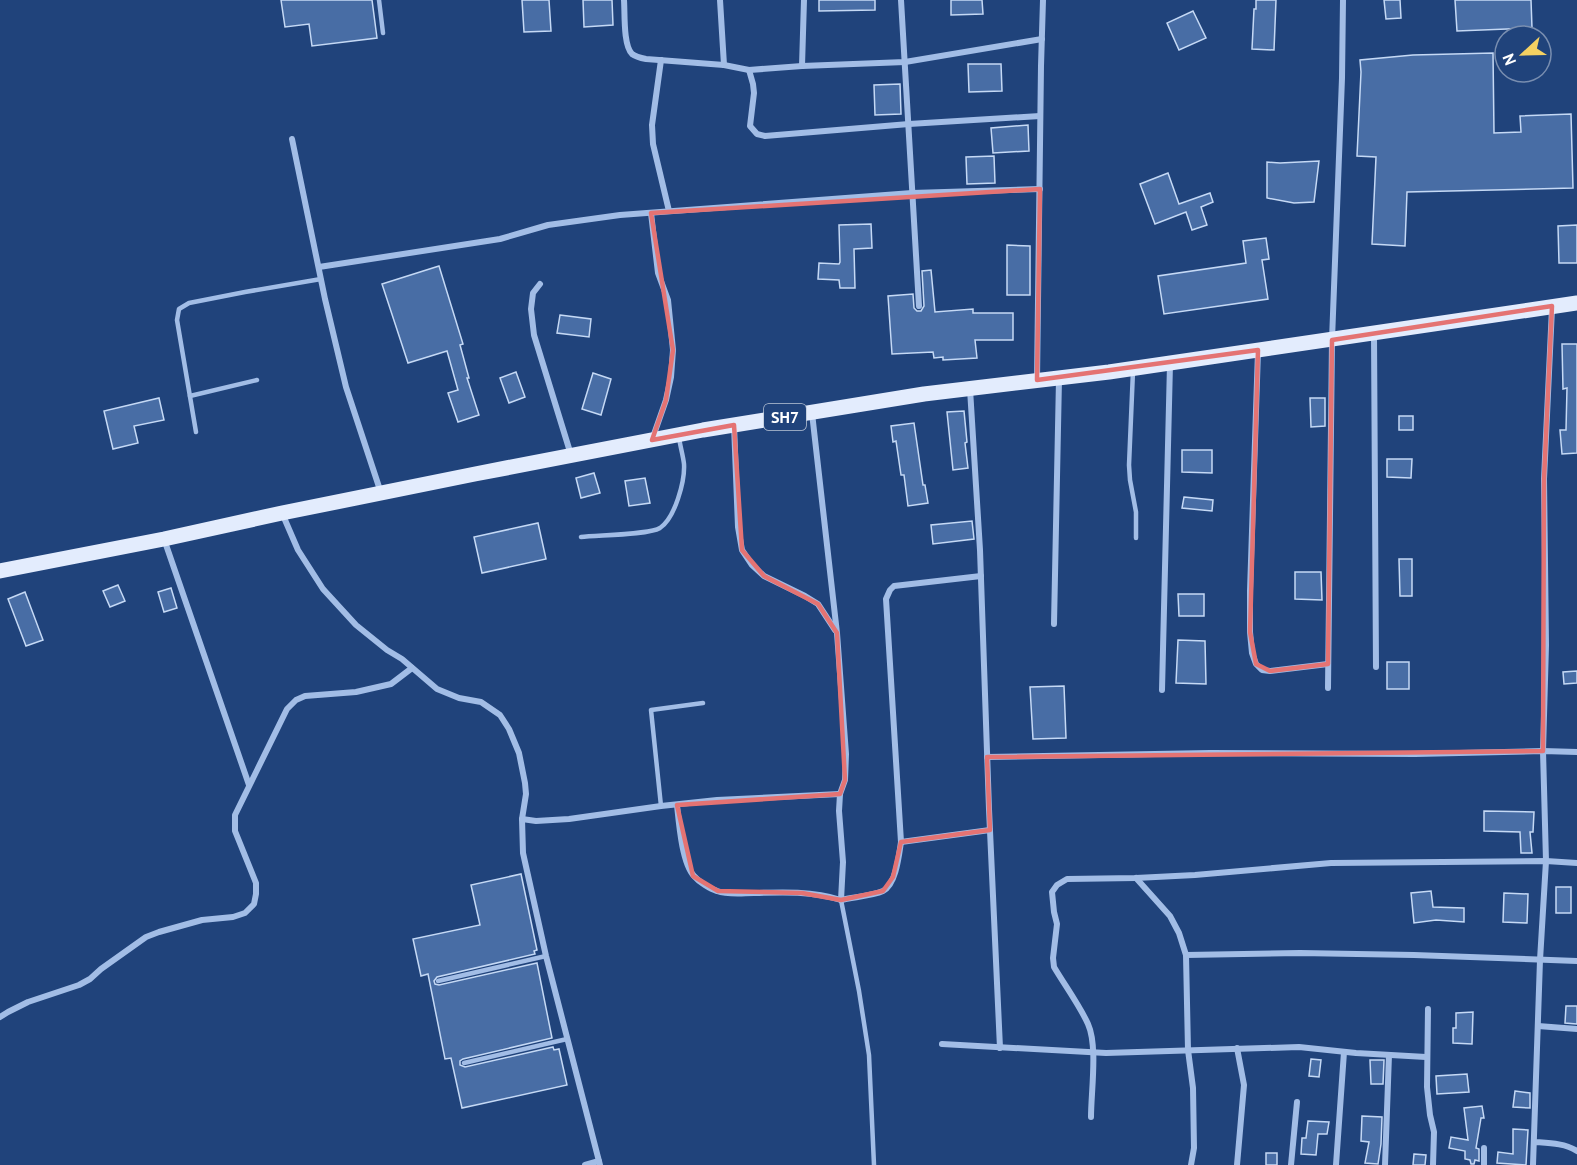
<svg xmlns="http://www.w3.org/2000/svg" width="1577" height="1165" font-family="'PT Sans',sans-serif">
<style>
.building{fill:#486da5;stroke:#c5d9f5;stroke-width:1.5}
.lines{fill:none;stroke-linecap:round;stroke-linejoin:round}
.lane{stroke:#a2bde6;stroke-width:4.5}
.street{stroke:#a2bde6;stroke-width:6}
.primary{stroke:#e3ecfd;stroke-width:15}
.marked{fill:none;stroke:#e47373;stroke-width:4.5;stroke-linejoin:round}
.labels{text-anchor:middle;stroke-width:4.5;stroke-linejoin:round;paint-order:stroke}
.shield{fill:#20437b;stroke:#bcc7d7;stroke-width:1.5}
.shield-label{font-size:16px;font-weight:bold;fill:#fff}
</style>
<rect width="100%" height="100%" fill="#20437b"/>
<g class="building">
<path d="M281,0h91l5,38 -65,8 -3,-22 -24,3z"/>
<path d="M522,0h27l2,31 -27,1z"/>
<path d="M583,0h29l1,25 -29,2z"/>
<path d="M819,0h56v10l-56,1z"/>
<path d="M951,0h31l1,14 -32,1z"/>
<path d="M1256,0h20l-2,50 -22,-1 2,-40h2z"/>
<path d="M1384,0h16l1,18 -15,1z"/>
<path d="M1455,0h76l1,28 -75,3z"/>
<path d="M1193,11l13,27 -27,12 -12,-27z"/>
<path d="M1493,53l1,80 27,-1 -1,-16 51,-2 2,74 -166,4 -2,54 -33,-2 4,-87 -19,-1 4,-84 -1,-12 53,-5z"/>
<path d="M968,64h33l1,27 -33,1z"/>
<path d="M900,84l1,30 -26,1 -1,-30z"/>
<path d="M1028,125l1,26 -36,2 -2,-25z"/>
<path d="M994,156l1,27 -28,1 -1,-27z"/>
<path d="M1319,161l-5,41 -20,1 -27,-5v-36l13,1z"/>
<path d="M1168,173l11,31 31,-11 3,9 -12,5 6,18 -15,5 -6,-18 -31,12 -15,-40z"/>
<path d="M871,224l1,24 -18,1 1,39h-15l-1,-8 -21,-1 1,-16 20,1 1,-2 -1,-37z"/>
<path d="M1577,225v38h-18l-1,-37z"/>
<path d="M1266,238l3,21 -7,1 6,39 -104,15 -6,-38 88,-13 -3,-22z"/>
<path d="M1007,245l23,1v49h-23z"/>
<path d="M439,266l24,78 -3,1 9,33h-2l12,37 -21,7 -10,-29 10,-3 -11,-39 -39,12 -26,-79z"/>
<path d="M931,270l4,42 38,-3v4h40v27h-38l2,18 -34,2v-3l-9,1 -1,-6 -41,2 -4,-58 25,-2 1,14 3,3h4l3,-5 -2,-35z"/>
<path d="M560,315l31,4 -2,18 -32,-4z"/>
<path d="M1562,344h15v109l-15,1 -2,-24h6l1,-42 -4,1z"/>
<path d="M516,372l9,25 -16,6 -9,-25z"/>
<path d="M593,373l18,6 -10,36 -19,-6z"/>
<path d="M159,398l5,22 -30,6 4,17 -25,6 -9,-38z"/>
<path d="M1310,398h15v28l-14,1z"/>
<path d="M964,411l3,31 -2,1 3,25 -15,2 -6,-58z"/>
<rect x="1399" y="416" width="14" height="14"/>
<path d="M914,423l9,62h2l3,18 -20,3 -4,-31h-3l-5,-34 -3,1 -2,-16z"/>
<path d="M1182,450h30v23l-30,-1z"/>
<path d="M1387,459h25l-1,19 -24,-1z"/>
<path d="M594,473l6,20 -19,5 -5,-20z"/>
<path d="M645,478l5,25 -21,3 -4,-25z"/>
<path d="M1184,497l29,3 -1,11 -30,-3z"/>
<path d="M972,521l2,18 -41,5 -2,-19z"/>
<path d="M538,523l8,36 -64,14 -8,-36z"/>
<path d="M1399,559h13v37h-12z"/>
<path d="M1295,572h26l1,28 -27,-1z"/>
<path d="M118,585l7,16 -15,6 -7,-16z"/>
<path d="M171,588l6,20 -13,4 -6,-20z"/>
<path d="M25,592l18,48 -17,6 -18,-47z"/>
<path d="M1178,594h26v22h-25z"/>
<path d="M1178,640l27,1 1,43 -30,-1z"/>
<rect x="1387" y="662" width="22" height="27"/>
<path d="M1577,671v12l-13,1 -1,-12z"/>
<path d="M1064,686l2,52 -33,1 -3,-52z"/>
<path d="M1484,811l50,1 -1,20h-3l2,21h-11l-1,-21 -36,-1z"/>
<path d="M521,874l16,76 -3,1 1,3 -98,23 -3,4 1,3 4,1 98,-22 15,75 -89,21 -3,2v4l5,2 88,-20 1,3 5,-1 8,36 -105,23 -11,-50 -6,1 -17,-85 -7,2 -8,-37 67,-14 -9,-40z"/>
<rect x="1556" y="887" width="15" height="26"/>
<path d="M1431,891l2,16 31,1v14l-28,-2 -22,3 -3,-30z"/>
<path d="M1504,893l24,1 -1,29 -24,-1z"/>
<path d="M1566,1006h11v18l-12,-1z"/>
<path d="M1473,1012l-1,32 -19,-1v-15h3v-15z"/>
<path d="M1311,1059l10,1 -2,17 -10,-1z"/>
<path d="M1370,1060h14l-1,24h-12z"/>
<path d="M1467,1074l2,18 -32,2 -1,-18z"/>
<path d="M1515,1091l15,2v15l-17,-1z"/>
<path d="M1482,1106l2,12h-3l-5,30 3,1v12l-4,-1 -1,4h-3l-1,-4 -5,-1v-8l-16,-3 2,-11 17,3 -4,-32z"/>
<path d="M1362,1116l20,1 -1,27 -3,20 -13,-1 4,-21 -8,-1z"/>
<path d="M1308,1121l21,1 -2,12h-9l-2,21 -15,-1 1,-16h4z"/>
<path d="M1513,1129l15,1 -2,35 -29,-2 1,-11 15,2z"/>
<rect x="1266" y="1153" width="11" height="12"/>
<path d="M1414,1154l12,1 -1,10h-12z"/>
</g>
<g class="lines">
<g class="lane">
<path d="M379,0l4,33"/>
<path d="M1133,371l-4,94 1,15 6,32v26"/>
<path d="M190,396l67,-16"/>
<path d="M196,432l-19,-112 2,-11 10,-6 56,-11 76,-13"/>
<path d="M581,537c16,-2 67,-2 79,-9 15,-10 25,-47 24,-64 -1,-9 -4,-18 -5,-27"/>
<path d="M661,806l-10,-96 52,-7"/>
<path d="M841,900l18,91 10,64 5,110"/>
<path d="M438,981l108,-25"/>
<path d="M464,1063l103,-24"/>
</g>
<g class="street">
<path d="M624,0c1,13 -1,45 8,54 4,3 9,4 14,5l78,6 25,5 53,-4 103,-4 137,-23"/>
<path d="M720,0l4,65"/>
<path d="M901,0l18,306"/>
<path d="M661,60l-9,65 1,19 16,67"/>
<path d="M802,66l2,-66"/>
<path d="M749,70l4,14 1,9 -4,33 7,8 8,2 144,-12 131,-8"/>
<path d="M292,139l33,160 21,88 35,106"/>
<path d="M651,213l7,60 10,27 5,50 -2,27 -5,23 -13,37"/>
<path d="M319,267l181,-28 48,-14 72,-10 292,-22 128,-4"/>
<path d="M540,284l-7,9 -2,16 3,26 37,120"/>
<path d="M1374,335l2,332"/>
<path d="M1258,351l-8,240v41l2,21 4,11 6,6 8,1 58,-7"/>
<path d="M1037,380l4,-314 2,-66"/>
<path d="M970,389l10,161 9,259 11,239"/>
<path d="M812,413l25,220 9,121 -1,26 -5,14 -1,17 4,51 -2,38c12,-3 31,-4 42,-9 13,-6 16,-36 18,-49l-15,-243 4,-9 4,-4 87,-10"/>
<path d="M734,425l4,102 4,23 10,15 12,11 41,20 13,8 17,26"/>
<path d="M282,513l16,37 25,39 33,36 31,25 15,9 35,30 22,9 22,4 19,13 9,14 10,24 6,30 1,11 -4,25 1,34 23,103 54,209"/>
<path d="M164,539l85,246"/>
<path d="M1054,624l5,-245"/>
<path d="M1328,688l4,-348 10,-262 1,-78"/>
<path d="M1162,690l8,-326"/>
<path d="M987,757l223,-4 205,1 128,-3 34,1"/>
<path d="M677,805c2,19 5,58 17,71 5,6 16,13 23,15 11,4 26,2 37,2 29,-1 59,-2 87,7"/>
<path d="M522,819l14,2 33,-2 92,-13 56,-6 123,-6"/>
<path d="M901,842l89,-12"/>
<path d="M1136,878l34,38 9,17 7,22 2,95 5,38 1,60 -3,17"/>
<path d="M1186,955l114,-2 114,2 163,6"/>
<path d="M1428,1009l-1,78 3,28 4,17 -1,33"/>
<path d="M0,1017l8,-5 20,-10 51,-17 11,-6 11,-10 45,-32 13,-5 43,-12 31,-3 12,-4 9,-9 2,-10v-11l-21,-52v-16l52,-106 9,-9 9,-4 51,-4 35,-8 21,-16"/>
<path d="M1538,1026l39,3"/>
<path d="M942,1044l164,9 193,-6 57,6 70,4"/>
<path d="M1091,1117c0,-25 7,-71 -3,-93 -8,-18 -24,-40 -34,-57l-1,-9 4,-34 -3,-12 -2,-20 5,-7 10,-6 69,-1 59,-3 136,-12 215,-2 31,2"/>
<path d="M1534,1142c14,1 31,1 43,9"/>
<path d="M585,1165l14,-4"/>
<path d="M1237,1165l7,-80 -7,-37"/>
<path d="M1291,1165l6,-63"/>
<path d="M1336,1165l8,-113"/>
<path d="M1385,1165l4,-110"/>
<path d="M1484,1165v-17"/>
<path d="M1533,1165l7,-205 6,-99 -3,-110 3,-106 -2,-166 8,-171"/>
</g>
<path class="primary" d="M0,571l164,-32 118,-26 193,-39 228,-44 221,-36 185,-22 468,-69"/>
</g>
<path class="marked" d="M1040,189l-3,191 221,-30 -8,282 6,32 14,7 58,-7 4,-324 220,-34 -8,173 -1,272 -556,6 3,73 -89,12 -8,35 -10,14 -42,9 -39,-7 -84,-2 -25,-15 -16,-71 163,-11 5,-14 -8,-147 -19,-29 -54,-28 -22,-26 -8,-125 -82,15 14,-40 7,-50 -22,-137z"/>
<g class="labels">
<rect class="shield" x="764" y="404" width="42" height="26" rx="4.5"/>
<g class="shield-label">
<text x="785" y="423">SH7</text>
</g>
</g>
<g transform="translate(1523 54) rotate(248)"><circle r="28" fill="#20437b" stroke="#798eb0" stroke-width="1.5"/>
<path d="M0-4.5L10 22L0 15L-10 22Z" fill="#f4d162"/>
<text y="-9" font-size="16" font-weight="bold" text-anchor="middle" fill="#ffffff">N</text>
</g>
</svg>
